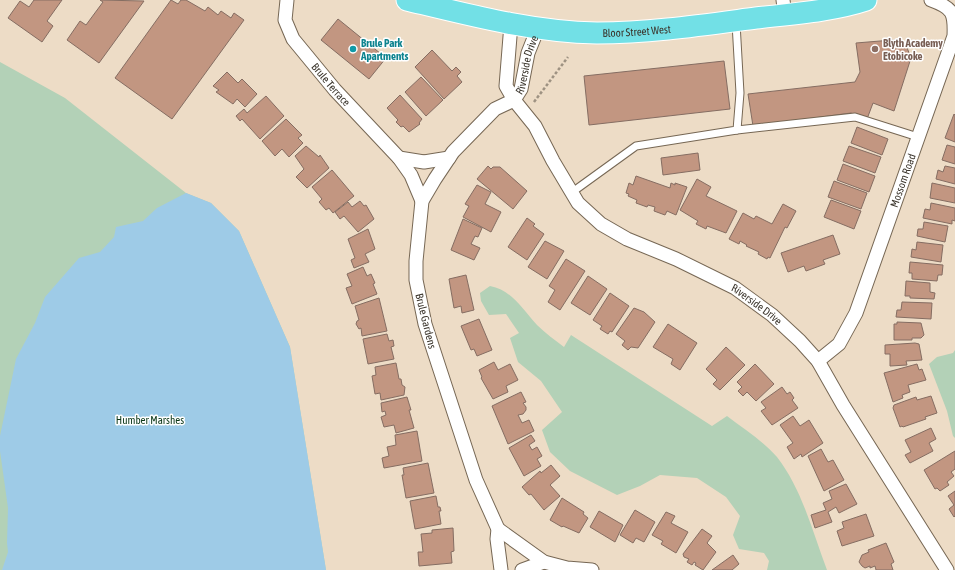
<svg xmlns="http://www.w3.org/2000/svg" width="955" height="570" font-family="'Asap Condensed',sans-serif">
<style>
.green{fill:#b3d1b7}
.water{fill:#9ecbe7}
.building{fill:#c29681;stroke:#856d62}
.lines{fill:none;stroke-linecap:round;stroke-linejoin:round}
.service-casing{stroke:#766754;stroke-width:9}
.minor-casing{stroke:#766754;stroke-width:15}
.primary-casing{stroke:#fff;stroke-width:23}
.path{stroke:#9e9282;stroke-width:2.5;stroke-dasharray:3 2;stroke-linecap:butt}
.service{stroke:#fff;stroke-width:7}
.minor{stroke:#fff;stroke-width:13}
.primary{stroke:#72e0e6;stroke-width:21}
.culture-dot{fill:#0f9aa8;stroke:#fff;stroke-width:1.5}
.education-dot{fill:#8d6e63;stroke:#fff;stroke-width:1.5}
.labels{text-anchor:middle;stroke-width:3;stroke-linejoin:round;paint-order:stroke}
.street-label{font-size:11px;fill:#3b352c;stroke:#fff}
.culture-label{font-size:11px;font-weight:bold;fill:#0d838f;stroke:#fff;text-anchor:start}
.education-label{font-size:11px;font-weight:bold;fill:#785e54;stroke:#fff;text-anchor:start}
.park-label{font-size:11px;fill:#0a3616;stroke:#fff}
</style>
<rect width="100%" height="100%" fill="#eddcc6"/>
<g class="green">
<path d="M0,62l65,36 121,95 25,10 28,28 51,116 36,223h-326z"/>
<path d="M490,286c22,4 32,23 47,39 8,8 18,15 27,22l7,-12 141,91 15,-10c17,13 36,25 50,41 25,32 36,76 50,113h-60l2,-9 -5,-8 -25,-4 -6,-14 7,-19 -14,-19 -29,-19 -37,-3 -20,11 -23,9 -47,-24 -20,-19 -8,-22 20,-18 -21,-31 -23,-19 -8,-24 9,-5 -13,-19 -17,1 -8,-14 -1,-8z"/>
<path d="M955,350v88l-2,-2 -6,-25 -18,-47 8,-7 16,-4z"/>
</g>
<path class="water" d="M186,193l25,10 28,28 51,116 36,223h-324l6,-18 -1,-9 1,-35 -8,-57v-15l16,-77 19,-36 10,-26 34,-39 21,-6 14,-15 2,-10 27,-6 14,-13z"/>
<g class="building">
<path d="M34,0h28l-15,21 6,5 -11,16 -34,-24 12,-17 9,6z"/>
<path d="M100,0l44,1 -45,62 -32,-23 13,-19 6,4 17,-23z"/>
<path d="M171,0l7,4 3,-4h5l19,11 3,-4 10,8 3,-4 10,7 3,-5 10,7 -72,99 -57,-41z"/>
<path d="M338,19l48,39 -17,21 -48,-39z"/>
<path d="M892,40l9,1 5,4 5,13 -17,53 -21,-8 -6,16 -16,-6 -98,13 -5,-32 107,-12 5,-10 -4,-29z"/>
<path d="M432,50l20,21 4,-4 5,5 -4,4 5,6 -18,17 -29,-32z"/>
<path d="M724,61l6,48 -141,16 -5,-49z"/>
<path d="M227,72l11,11 4,-4 15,15 -12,13 -8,-8 -4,5 -17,-12 3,-2 -6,-4z"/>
<path d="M421,77l22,23 -17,16 -21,-24z"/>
<path d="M400,95l22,24 -3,4 1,1 -11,8 -6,-6 -2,1 -5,-5 2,-2 -11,-12z"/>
<path d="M266,96l18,20 -24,23 -18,-20 -2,2 -4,-5 8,-7 3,4z"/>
<path d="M954,114l1,1v27l-10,-4z"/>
<path d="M286,119l16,16 -4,3 5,5 -14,14 -7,-8 -7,7 -13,-15z"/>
<path d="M857,127l31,12 -6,16 -31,-12z"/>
<path d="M947,145l8,2v17l-13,-4z"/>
<path d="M306,146l13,11 1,-2 9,13 -22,20 -11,-11 8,-8 -9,-13z"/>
<path d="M849,146l32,11 -6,16 -32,-12z"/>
<path d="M698,153l2,17 -37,5 -2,-17z"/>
<path d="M843,164l32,12 -6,16 -32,-12z"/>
<path d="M488,166l3,3 2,-2h7l27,24 -14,18 -36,-30z"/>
<path d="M945,166l10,2v16l-19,-5 2,-9 5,2z"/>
<path d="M332,170l22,26 -21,17 -4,-5 -3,2 -7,-8 3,-3 -10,-12z"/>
<path d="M636,176l34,12 1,-5 4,2v-2l12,4 -11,28 -9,-4 -2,4 -11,-4 1,-4 -7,-2 -1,2 -11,-4 1,-3 -9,-4 1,-2 -3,-1 3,-10 4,2z"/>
<path d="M697,179l14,8 -5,9 31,15 -11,22 -19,-7 -1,3 -10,-5 2,-3 -18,-11z"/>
<path d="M834,181l33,12 -6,16 -33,-12z"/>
<path d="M932,183l23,5v15l-25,-5z"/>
<path d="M477,185l14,7 -6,12 16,8 -10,20 -28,-15 6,-11 -4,-2z"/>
<path d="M831,200l30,11 -7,18 -30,-12z"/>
<path d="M360,201l4,5 2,-1 8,14 -16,13 -14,-16 -4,3 -5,-7 13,-10 4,5z"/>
<path d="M931,203l24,5v13l-3,-1v4l-29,-6 2,-9 5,1z"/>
<path d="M783,204l13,7 -9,17 -2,-1 -15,31 -2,-1 -1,2 -9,-5 1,-2 -13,-6 1,-1 -7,-4 -1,3 -10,-5 14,-26 11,6 2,-3 16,8z"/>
<path d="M527,218l8,6 -2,2 11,8 -17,26 -19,-13z"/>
<path d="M463,219l19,9 -4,9 -3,-1 -4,8 9,4 -6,12 -23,-10z"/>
<path d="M924,222l24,4 -3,16 -28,-6 1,-7h5z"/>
<path d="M368,229l7,20 -10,5 4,8 -15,6 -3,-8 4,-2 -7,-19z"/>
<path d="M833,235l7,19 -17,6 2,4 -19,7 -2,-5 -16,6 -7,-19z"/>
<path d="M545,241l19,10 -17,28 -19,-12z"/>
<path d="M917,242l26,3 -2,17 -30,-5 1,-8 4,1z"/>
<path d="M566,259l19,12 -25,39 -12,-8 7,-12 -6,-4z"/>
<path d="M910,262l33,3 -1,10h-4l-1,6 -25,-2v-6h-3z"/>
<path d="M363,267l4,9 4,-2 4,9 -2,1 4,10 -25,10 -6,-16 6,-2 -5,-12z"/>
<path d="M466,275l8,35 -12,3 -1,-7 -7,2 -5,-29z"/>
<path d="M588,276l19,13 -17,26 -19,-12z"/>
<path d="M906,281l24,2v9l5,1 -1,6 -24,-1v-2h-5z"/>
<path d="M610,293l19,13 -17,26 -2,-1 -2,3 -8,-5 2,-3 -9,-6z"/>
<path d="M379,298l8,33 -25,5 -1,-8 -2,1 -3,-5 1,-3 2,-1 -4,-14z"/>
<path d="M902,302l30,1 -1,16 -35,-2 1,-7h4z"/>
<path d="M634,308l10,4 11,10 -17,26 -7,-1 -3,3 -6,-5 3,-4 -9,-7z"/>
<path d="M479,319l13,31 -15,6 -3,-7 -3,1 -10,-24z"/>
<path d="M897,322l24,1 3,12 -3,3h-9v2h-18v-16h3z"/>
<path d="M668,324l29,19 -17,27 -9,-6 2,-5 -20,-12z"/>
<path d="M387,334l2,7 4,-1 1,6 -3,1 3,12 -26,5 -5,-25z"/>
<path d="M915,343l4,1 3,16 -16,1 1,4 -17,1v-12h-5v-9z"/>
<path d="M726,347l19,18 -25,25 -7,-6 4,-4 -11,-11z"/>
<path d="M494,362l4,8 12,-6 8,16 -12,6 2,6 -15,7 -12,-21 1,-1 -3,-7z"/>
<path d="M396,363l3,16h2l1,6 3,2 -1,8 -23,5 -1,-7 -5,1 -3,-18 4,-1 -1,-8z"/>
<path d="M755,364l19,20 -18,17 -9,-9 -4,4 -5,-5 4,-4 -5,-5z"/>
<path d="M917,364l2,6 3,-1 4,11 -18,5 2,7 -8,3 1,3 -10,4 -9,-29z"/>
<path d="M782,387l5,7 3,-2 4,6 -2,2 6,8 -26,17 -11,-14 5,-3 -5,-6z"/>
<path d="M521,392l5,10 -3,1 3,4v3l-3,4 -5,1 4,8 7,-3 5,11 -26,13 -16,-38z"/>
<path d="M931,396l6,17 -12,4 1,2 -23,8 -1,-1 -2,1 -7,-19 1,-3 22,-8 1,3z"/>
<path d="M407,397l4,13h-2l5,18 -18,5 -2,-8 -10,2 -3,-10 5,-2 -1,-4 -3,1 -1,-9z"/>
<path d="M793,416l7,10 9,-6 14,23 -21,14 -1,-3 -7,5 -7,-12 6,-4 -13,-18z"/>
<path d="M931,428l5,11 -7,4 4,8 -23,12 -5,-8 6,-3 -6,-12z"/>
<path d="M417,431l5,30 -38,7 -2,-10 7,-2 -2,-9 9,-2 -1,-10z"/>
<path d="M531,435l4,6 -6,4 3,5 5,-3 5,9 -5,3 4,7 -17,10 -15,-28z"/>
<path d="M821,449l7,13 5,-2 11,20 -20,11 -16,-35z"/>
<path d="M955,451v18l-4,3 3,4 -7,6 2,3 -9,6 -3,-3 -2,1 -11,-19z"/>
<path d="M428,463l6,30 -28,5 -4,-23h2l-1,-7z"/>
<path d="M551,465l9,11 -10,9 10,11 -16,14 -13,-16 -2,1 -7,-8 18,-16 1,2z"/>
<path d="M846,484l11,20 -18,9 -3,-6 -8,5 4,10 -17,6 -4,-13 15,-5 -3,-7 9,-4 -3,-8z"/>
<path d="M955,491v25l-1,1 -5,-8 5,-4 -6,-9z"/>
<path d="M436,496l2,11h2l1,4h-2l2,13 -26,5 -5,-28z"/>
<path d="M562,498l22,14 -1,2 5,4 -9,15 -16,-7 -1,1 -12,-7z"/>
<path d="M635,510l20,12 -11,20 -8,-4 -3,5 -13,-8z"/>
<path d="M599,511l24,14 -8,17 -25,-15z"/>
<path d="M666,512l9,4 -4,7 17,9 -12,21 -15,-9 2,-3 -11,-6z"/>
<path d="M866,514l8,22 -32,10 -5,-15 7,-3 -2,-6z"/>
<path d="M453,528l1,23 -3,1 1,11 -33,3 -1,-14h5l-2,-18 11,-1v-3z"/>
<path d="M702,529l10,7 -5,7 9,9 -13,18 -8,-5 1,-2 -2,-1 -2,3 -5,-3 2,-3 -5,-2 -1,-3z"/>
<path d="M886,543l8,19 -3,2 2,6h-17l-1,-4 -5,2v-2l-5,2 -3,-2 -3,-4 3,-7 7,-3 -1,-2z"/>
<path d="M733,555l6,9 -7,6h-20z"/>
</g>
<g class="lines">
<defs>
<g id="service">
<path d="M737,130l118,-13 63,20"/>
<path d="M571,193l65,-47 101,-16 3,-37 -4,-70"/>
</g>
<g id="minor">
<path id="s1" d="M287,0l-2,20 8,19 42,51 64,68 12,17 11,26"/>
<path d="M783,0l2,15"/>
<path id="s2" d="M511,24l-5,62 8,14 21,26 18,35 25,42 23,21 26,15 49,20 59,29 37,27 28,26 18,20 25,44 104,165"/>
<path id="s3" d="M514,100l7,-11 7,-36 10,-25"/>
<path d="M399,158l25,4 25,-4"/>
<path id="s4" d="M818,361l21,-17 17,-31 98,-277c1,-23 -1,-28 -23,-36"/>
<path d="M498,529l46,33 23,6 25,2"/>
<path d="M501,570l-4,-31 1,-10 -22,-49 -51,-156 -9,-44v-19l6,-60 13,-22 18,-27 42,-43 19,-9"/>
<path d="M522,570l22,-8"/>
</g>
<g id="primary">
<path id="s5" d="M407,0c62,15 126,32 190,33 53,0 106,-8 159,-15 35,-4 77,-7 110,-18"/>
</g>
</defs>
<use href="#service" class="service-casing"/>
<use href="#minor" class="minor-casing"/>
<use href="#primary" class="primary-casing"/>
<path class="path" d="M534,102l34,-45"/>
<use href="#service" class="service"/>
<use href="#minor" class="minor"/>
<use href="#primary" class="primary"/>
</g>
<circle class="culture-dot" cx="353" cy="49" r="4"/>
<circle class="education-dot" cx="875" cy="49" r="4"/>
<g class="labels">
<g class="street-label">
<text dy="4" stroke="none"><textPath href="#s5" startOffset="233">Bloor Street West</textPath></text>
<text dy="4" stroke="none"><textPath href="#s3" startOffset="38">Riverside Drive</textPath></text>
<text dy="4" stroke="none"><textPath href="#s1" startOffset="100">Brule Terrace</textPath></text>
<text dy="4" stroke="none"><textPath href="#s4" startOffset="203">Mossom Road</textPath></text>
<text dy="4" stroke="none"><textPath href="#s2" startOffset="407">Riverside Drive</textPath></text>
<text transform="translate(426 321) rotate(76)" y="4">Brule Gardens</text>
</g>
<g class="culture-label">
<text x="361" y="47">Brule Park<tspan x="361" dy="13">Apartments</tspan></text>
</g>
<g class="education-label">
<text x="883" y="47">Blyth Academy<tspan x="883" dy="13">Etobicoke</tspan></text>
</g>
<g class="park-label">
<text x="150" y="424">Humber Marshes</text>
</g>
</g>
</svg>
